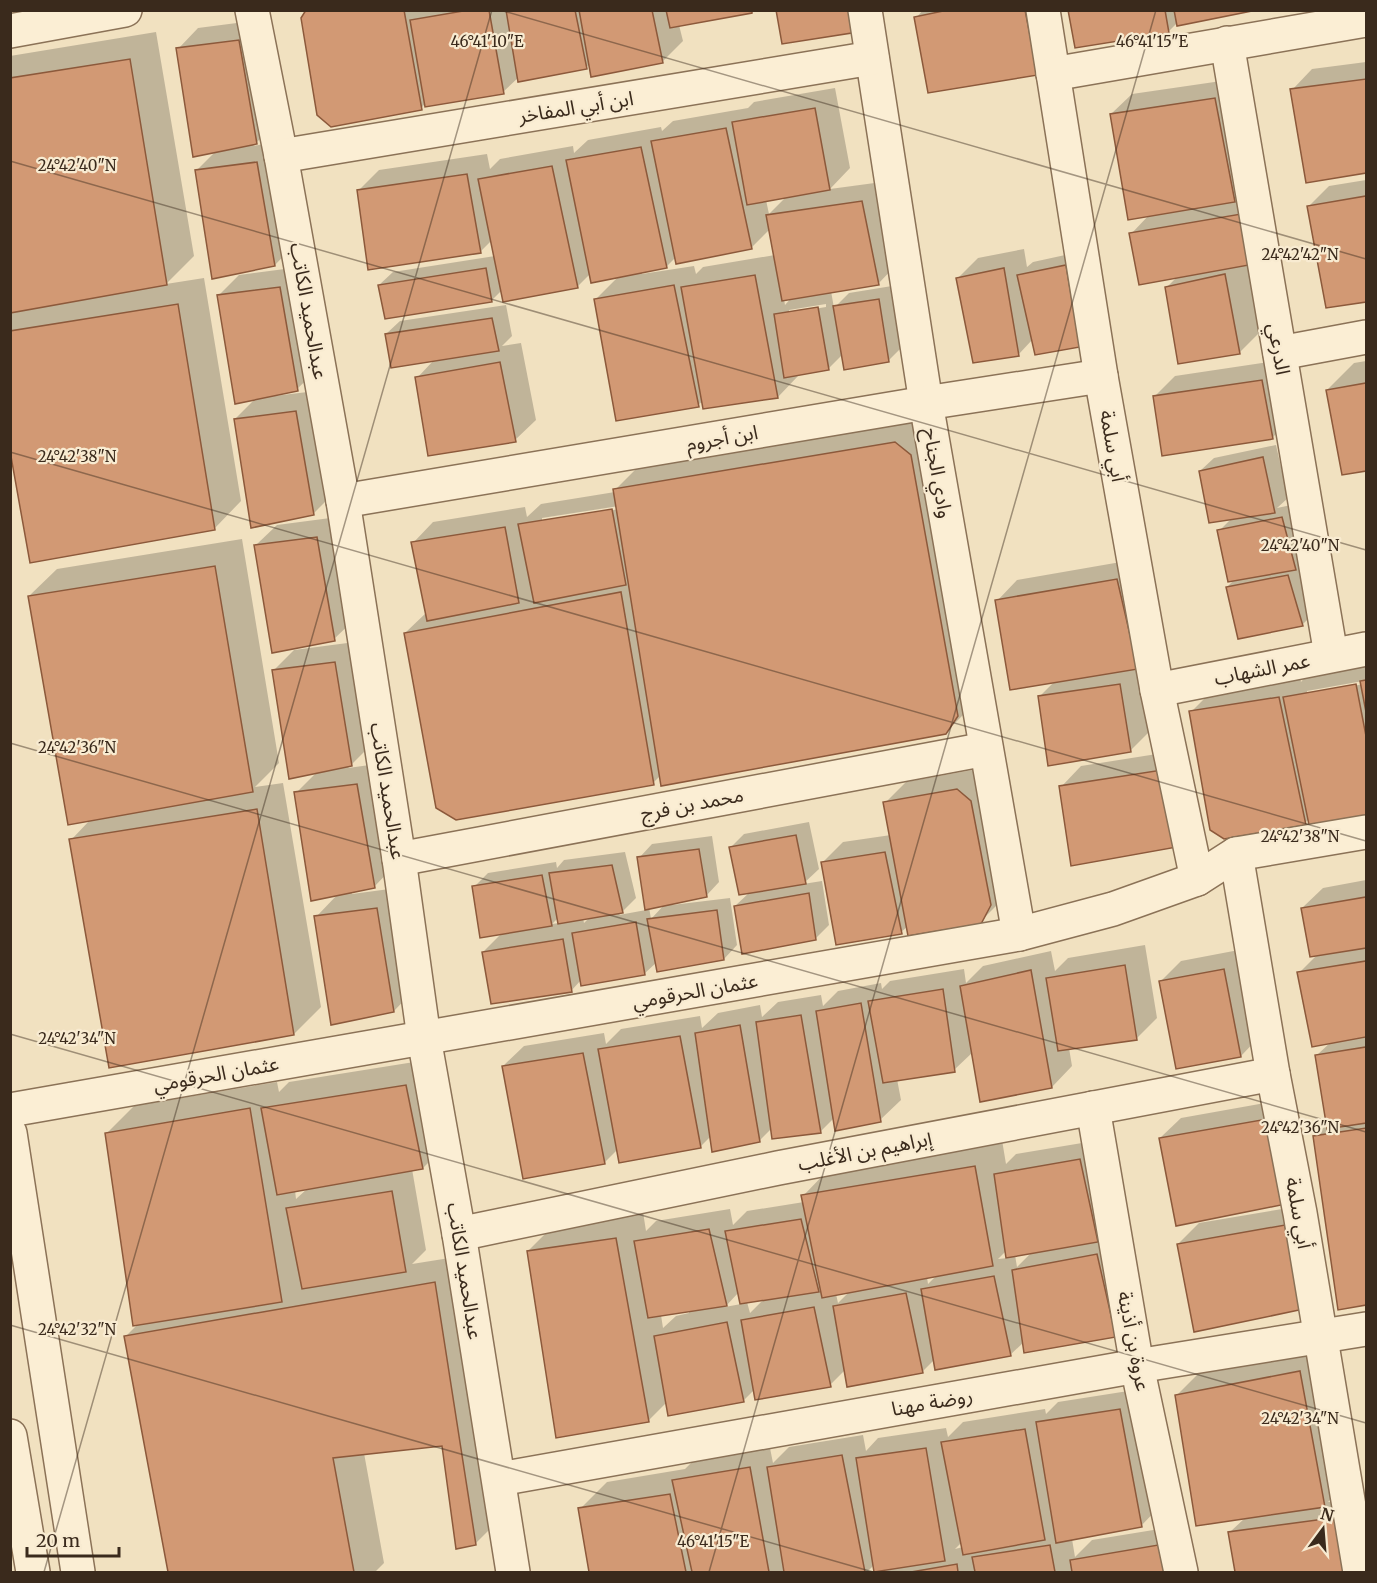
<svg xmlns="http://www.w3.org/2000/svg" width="1377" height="1583" font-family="Merriweather,'Noto Sans Arabic',serif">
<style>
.shadow{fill:#0003;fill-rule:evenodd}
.building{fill:#d29974;stroke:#8c593b;stroke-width:1.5}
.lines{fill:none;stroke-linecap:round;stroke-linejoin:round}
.minor-casing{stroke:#8b7257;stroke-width:36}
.minor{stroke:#fbeed4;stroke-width:33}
.ticks{fill:none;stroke:#3a2a1c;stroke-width:1.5;stroke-opacity:0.45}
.labels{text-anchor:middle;stroke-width:4.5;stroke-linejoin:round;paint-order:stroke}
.street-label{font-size:20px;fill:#3a2a1c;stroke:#f8ebd1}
.ticks-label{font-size:15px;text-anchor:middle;fill:#3a2a1c;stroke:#f8ebd1;stroke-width:4.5;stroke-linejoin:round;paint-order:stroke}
</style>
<rect width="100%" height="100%" fill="#f1e1c0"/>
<g class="shadow">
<path d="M308,10h445l-74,15 4,16 -21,21 -72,1 -4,5 -67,9 -16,15 -79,13 -3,3z"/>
<path d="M923,10h126l8,43 -141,-35z"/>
<path d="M1069,10h180l-71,12 -10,10z"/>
<path d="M259,20l18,102 -24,24 25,-4 17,102 -20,21 -79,-94 21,-21 -39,-101 20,-21z"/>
<path d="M156,32l38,224 -28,28 38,-6 37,223 -27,28 -204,-87v-127l6,-5 -6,1v-255z"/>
<path d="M1366,62v110l-59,10 -15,-92 20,-21z"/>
<path d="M1235,79l20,101 -19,19 25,-5 -14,70 13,68 -21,21 -72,-66 11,-11 -47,-42 19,-20 -39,-100 21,-20z"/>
<path d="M835,88l15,80 -20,21 52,-7 16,81 -20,21 -47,7 3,17 15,-15 43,-7 10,61 -14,14 -45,-7 -15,15 -30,5v2l-20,21 -75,4 -5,4 -102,-106 23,-23 -28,-3 -13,13 -76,4 -11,11 -112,-16 14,-13 102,-16 -3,-16 -12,12 -122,-61 21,-21 108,-16 3,15 10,-10 73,-13 1,7 14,-13 73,-13 1,4 11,-10 75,-13 6,-6zM786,197l-17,17 -3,-14zM770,229l5,26 -72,12 -7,7 -2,-8 -52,8v-3l24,-4 10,-10 75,-9zM792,297l-7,8 -1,-6zM826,304v3l-37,6v-3z"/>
<path d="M1366,180v121l-39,6 -19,-100 21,-21z"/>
<path d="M1024,249l3,18 6,-5 46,-10 14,80 -60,7 -15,16 -61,-76 21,-21z"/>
<path d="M300,267l18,102 -21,20 -23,5v2l42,-5 18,102 -21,21 -78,-95 22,-22 -38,-102 20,-20z"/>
<path d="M506,305l6,31 -10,10 19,-3 15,77 -21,20 -98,-62 17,-18 -48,-26 14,-13z"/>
<path d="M1282,360l11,57 -21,21 -117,-42 20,-20z"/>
<path d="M1366,361v109l-23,4 -16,-84 27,-27z"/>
<path d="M922,416l51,289 -28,28 -284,42 -8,8 -248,-150 22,-21 -14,-69 20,-21 92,-15 2,10 14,-13 74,-12v-2l27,-27zM619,506l1,3 -78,12v-3z"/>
<path d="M1276,445l12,53 -11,10 19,-4 20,107 -14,14 -75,-38 8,-8 -16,-48 13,-13 -32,-47 14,-13z"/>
<path d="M338,517l17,102 -21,20 -78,-94 21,-20z"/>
<path d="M242,539l37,224 -24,24 28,-4 38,224 -27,27 -223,-194 20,-21 -62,-223 28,-27z"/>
<path d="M1138,559l13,171 -20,20 -82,14 -9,-68 15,-15 -58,-80 20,-21z"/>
<path d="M355,642l17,102 -24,24 29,-4 17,102 -20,21 -23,4 1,3 45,-6 17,102 -20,21 -78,-94 22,-23 -42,-101 21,-21 -44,-101 21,-21z"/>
<path d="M1366,666v148l-56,9 -1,-4 -4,4 -114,-111 21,-21 88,-14 1,5 4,-5zM1363,681l1,3 -57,10v-3z"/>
<path d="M1182,750l15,75 -136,-38 20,-21z"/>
<path d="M978,769l23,132 -21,21 -73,5 -6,5 -79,-69 21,-21 48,-7 -6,-32 21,-21z"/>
<path d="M809,822l10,47 -16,15 19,-3 7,44 -14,14 -80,-33 15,-14 -19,-45 13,-13z"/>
<path d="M712,836l7,46 -13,14 -34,7v2l58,-7 7,47 -13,14 -67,3 -13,12 -63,6 -10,11 -88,-39 19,-19 -28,-46 14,-14 68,-11 1,6 7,-8 61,-8 11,46 -17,17 27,-5 -7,-52 13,-14zM665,904l-14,15 -2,-12zM590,917l-6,6 -1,-5zM558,918l1,5 -7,1z"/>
<path d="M1366,880v424l-27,4 -25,-171 13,-13 -10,-69 14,-13 -32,-69 19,-19 -16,-46 21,-20z"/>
<path d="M1145,945l12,73 -21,21 -67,9 3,18 -20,21 -79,-35 -19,18 -57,9 4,21 -21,20 -46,-2 -14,14 -48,-4 -13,13 -48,-5 -11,11 -82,2 -14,14 -101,-97 21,-20 80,-13 2,11 15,-15 79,-13 2,12 16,-15 42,-8 2,12 16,-15 43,-7 2,11 15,-15 43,-8 1,6 8,-8 74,-12 2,14 17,-17 68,-15 4,20 13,-13z"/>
<path d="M1244,949l17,86 -20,21 -80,-75 20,-20z"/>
<path d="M433,1059l17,82 -27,27 -11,1 14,81 -14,14 50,-8 40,261 -27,27 -31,-100 -80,9 20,110 -9,9h-206l-43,-236 13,-13 -32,-190 27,-27 143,-24 2,10 10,-10zM308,1188l-12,11 -1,-9z"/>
<path d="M1288,1099l18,83 -146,-44 21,-20z"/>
<path d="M1002,1140l4,24 10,-10 84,-14 15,196 -91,6 -14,13 -75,4 -13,13 -77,-2 -15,15 -76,5 -11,11 -76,1 -19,19 -120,-170 27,-27 88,-12 3,19 10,-10 74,-12 3,16 14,-14 57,-9 -1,-6 27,-28zM1007,1250l1,8 -10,1zM1032,1252l-15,15 -2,-12zM937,1275l-9,9 -1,-7zM739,1292l2,12 -16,3zM849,1292l-11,11 -2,-9zM764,1299l-14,14 -3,-11zM689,1310v3l-13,3 -13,12 -2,-13z"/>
<path d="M1306,1205l18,82 -146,-43 21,-21z"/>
<path d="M1327,1345l24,134 -23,23 31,-4 7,74h-130l-6,-40 15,-14 -68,-123 27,-27z"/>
<path d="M1141,1389l20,116 -20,21 -69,13 3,18 17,-17 92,-15 8,47h-317l-1,-7 -7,7h-277l-10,-63 27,-27 78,-13 9,-9 76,-12 3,15 16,-16 74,-12 3,16 12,-13 68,-10 2,9 15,-15 82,-13 1,5 12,-12zM962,1542l1,5 -8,2z"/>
</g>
<g class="building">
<path d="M306,10h98l18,100 -91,17 -14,-12 -16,-97z"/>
<path d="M469,10h20l15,84 -79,13 -15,-87z"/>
<path d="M506,10h69l12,59 -69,13z"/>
<path d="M579,10h73l11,53 -72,14z"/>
<path d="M666,10h86v3l-82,15z"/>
<path d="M776,10h79l3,22 -76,12z"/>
<path d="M948,10h77l13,65 -110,18 -14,-76z"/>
<path d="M1068,10h97l4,23 -94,15z"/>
<path d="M1174,10h83l-80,16z"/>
<path d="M239,40l18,104 -64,13 -17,-109z"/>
<path d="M130,59l37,226 -157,28v-235z"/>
<path d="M1366,79v94l-60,10 -16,-94z"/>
<path d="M1215,98l20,104 -107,18 -18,-106z"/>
<path d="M815,108l15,82 -83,15 -15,-83z"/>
<path d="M726,128l26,121 -76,15 -25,-123z"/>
<path d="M641,147l26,121 -76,15 -25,-123z"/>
<path d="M257,162l18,104 -63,13 -17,-109z"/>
<path d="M552,166l26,122 -75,14 -25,-123z"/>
<path d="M467,174l14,79 -113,17 -11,-80z"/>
<path d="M1366,196v106l-40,6 -19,-102z"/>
<path d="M862,201l17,84 -97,16 -16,-86z"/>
<path d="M1241,214l8,51 -110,20 -10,-52z"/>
<path d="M1066,265l14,82 -45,8 -18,-80z"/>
<path d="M486,268l6,34 -107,17 -7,-34z"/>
<path d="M1004,268l15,88 -46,7 -17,-85z"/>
<path d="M1225,274l15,80 -62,10 -13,-77z"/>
<path d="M755,275l23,123 -75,11 -22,-122z"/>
<path d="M674,285l25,122 -83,14 -22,-122z"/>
<path d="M280,287l18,104 -63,13 -18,-109z"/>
<path d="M879,299l10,63 -45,8 -11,-64z"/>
<path d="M178,304l37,226 -185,33 -20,-112v-120z"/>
<path d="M818,307l11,63 -45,8 -10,-64z"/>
<path d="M492,318l7,33 -108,17 -6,-34z"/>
<path d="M500,362l16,80 -88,14 -13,-79z"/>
<path d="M1262,380l11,59 -111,17 -9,-60z"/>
<path d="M1366,383v88l-24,4 -16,-85z"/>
<path d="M296,411l18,104 -63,13 -17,-109z"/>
<path d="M895,442l16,13 47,261 -12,18 -285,52 -48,-297z"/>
<path d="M1263,457l12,56 -66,10 -10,-52z"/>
<path d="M612,509l14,76 -92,18 -16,-79z"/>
<path d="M1282,517l14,53 -68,12 -11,-52z"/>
<path d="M505,527l14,76 -92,18 -16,-79z"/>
<path d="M317,537l18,104 -63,12 -18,-108z"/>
<path d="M215,566l38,226 -185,33 -40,-229z"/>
<path d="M1288,575l15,51 -65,13 -12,-52z"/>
<path d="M1117,579l21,90 -128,21 -15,-90z"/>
<path d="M621,592l33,193 -198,35 -20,-12 -32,-175z"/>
<path d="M335,662l17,104 -63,13 -17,-109z"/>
<path d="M1366,680v32l-6,-31z"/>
<path d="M1120,684l11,68 -83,14 -10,-70z"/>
<path d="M1356,684l10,52v80l-57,9 -26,-128z"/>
<path d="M1279,697l27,128 -82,14 -14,-9 -21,-119z"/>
<path d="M1162,770l15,77 -106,19 -12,-80z"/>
<path d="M357,784l18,104 -64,13 -17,-109z"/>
<path d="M957,789l14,12 20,104 -10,19 -73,12 -25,-134z"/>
<path d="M257,809l37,226 -185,33 -40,-229z"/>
<path d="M796,835l10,49 -67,11 -10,-48z"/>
<path d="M699,849l8,48 -62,13 -8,-53z"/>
<path d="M885,852l17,82 -66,11 -15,-83z"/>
<path d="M612,865l11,48 -65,11 -9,-51z"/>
<path d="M542,875l10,51 -72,12 -8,-52z"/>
<path d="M809,893l7,47 -74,14 -8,-48z"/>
<path d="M1366,897v51l-56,9 -9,-49z"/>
<path d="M377,908l17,104 -63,13 -17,-109z"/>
<path d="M717,910l7,50 -67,12 -10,-53z"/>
<path d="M636,922l9,53 -64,11 -9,-53z"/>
<path d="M563,939l9,53 -81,12 -9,-52z"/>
<path d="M1366,961v76l-54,10 -15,-75z"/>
<path d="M1125,965l12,75 -79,11 -12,-73z"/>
<path d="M1224,969l17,88 -65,12 -17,-88z"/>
<path d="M1031,970l21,118 -72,14 -20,-116z"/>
<path d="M943,989l12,83 -72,11 -15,-82z"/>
<path d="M861,1003l20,119 -46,9 -19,-120z"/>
<path d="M801,1015l20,118 -49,6 -16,-117z"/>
<path d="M740,1025l20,117 -48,10 -17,-119z"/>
<path d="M680,1036l21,112 -82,15 -21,-114z"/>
<path d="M1366,1047v76l-39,6 -12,-74z"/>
<path d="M583,1053l22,111 -82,15 -21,-113z"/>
<path d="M406,1085l17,84 -146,26 -16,-87z"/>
<path d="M250,1108l32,194 -149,24 -28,-193z"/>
<path d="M1267,1119l19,85 -110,22 -17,-88z"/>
<path d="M1366,1128v177l-28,5 -25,-174z"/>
<path d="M1080,1159l18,83 -92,16 -12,-84z"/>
<path d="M975,1166l18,100 -171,32 -21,-103z"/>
<path d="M392,1191l14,81 -104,17 -16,-81z"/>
<path d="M801,1219l18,73 -79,12 -15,-73z"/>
<path d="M1285,1225l19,84 -110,23 -17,-88z"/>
<path d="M709,1229l18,77 -79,12 -14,-77z"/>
<path d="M616,1238l33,184 -93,16 -29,-187z"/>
<path d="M1097,1254l19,83 -92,16 -12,-83z"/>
<path d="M994,1276l17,80 -76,14 -14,-81z"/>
<path d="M435,1282l41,263 -20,4 -14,-103 -109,12 21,114h-186l-44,-236z"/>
<path d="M906,1293l17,80 -76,14 -14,-81z"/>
<path d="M814,1307l17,80 -76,13 -14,-80z"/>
<path d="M727,1322l17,80 -76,14 -14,-80z"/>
<path d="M1300,1371l25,136 -129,19 -21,-131z"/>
<path d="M1120,1409l22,118 -86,16 -20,-121z"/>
<path d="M1025,1429l20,111 -82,15 -22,-113z"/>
<path d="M926,1448l19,113 -71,11 -18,-114z"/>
<path d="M842,1455l23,117h-81l-17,-105z"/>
<path d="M750,1467l19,105h-77l-20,-92z"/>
<path d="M670,1494l16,78h-97l-11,-64z"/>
<path d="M1339,1517l9,55h-113l-7,-40z"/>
<path d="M1164,1544l4,28h-96l-2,-12z"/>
<path d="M1050,1545l5,27h-80l-3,-15z"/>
<path d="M957,1564l1,8h-47z"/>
</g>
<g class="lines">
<defs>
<g id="minor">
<path d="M252,10l29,146 62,345 56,358 25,179 35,196 54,338"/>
<path d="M865,10l61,393 93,531"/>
<path d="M1043,10l58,366 56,314 40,189"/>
<path d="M10,31l115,-21"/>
<path d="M1227,43l104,612"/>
<path d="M1053,74l313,-54"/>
<path d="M281,156l591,-98"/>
<path d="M1280,353l86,-16"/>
<path d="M343,501l583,-98 175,-27"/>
<path d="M1157,690l209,-41"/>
<path d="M1236,854l37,220 27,139 60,359"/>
<path d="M399,859l587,-110"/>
<path d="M1093,1108l44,258 44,206"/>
<path d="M10,1110l1009,-176 94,-25 84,-30 39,-25 130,-22"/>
<path d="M10,1133l68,439"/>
<path d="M459,1234l319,-66 495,-94"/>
<path d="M10,1436l23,136"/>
<path d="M499,1479l638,-113 229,-37"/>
</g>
</defs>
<use href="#minor" class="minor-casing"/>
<use href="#minor" class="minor"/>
</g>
<path class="ticks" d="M500,10l866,249M10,161l1356,389M10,452l1356,389M10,743l1356,389M10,1034l1356,389M10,1325l863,247M44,1572l448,-1562M709,1572l447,-1562"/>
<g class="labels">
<g class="street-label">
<text transform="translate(576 107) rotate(-9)" y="7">ابن أبي المفاخر</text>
<text transform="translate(309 311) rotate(80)" y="7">عبدالحميد الكاتب</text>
<text transform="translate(1279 349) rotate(80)" y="7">الدرعي</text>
<text transform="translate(722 438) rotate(-10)" y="7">ابن أجروم</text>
<text transform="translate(1113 446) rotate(80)" y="7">أبي سلمة</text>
<text transform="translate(938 473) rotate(80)" y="7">وادي الجناح</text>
<text transform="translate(1262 669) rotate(-11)" y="7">عمر الشهاب</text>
<text transform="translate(388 791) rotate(81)" y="7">عبدالحميد الكاتب</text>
<text transform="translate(692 804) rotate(-11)" y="7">محمد بن فرج</text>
<text transform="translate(695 991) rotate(-10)" y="7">عثمان الحرقومي</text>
<text transform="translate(216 1074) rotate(-10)" y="7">عثمان الحرقومي</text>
<text transform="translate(865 1151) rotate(-11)" y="7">إبراهيم بن الأغلب</text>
<text transform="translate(1299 1213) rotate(80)" y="7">أبي سلمة</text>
<text transform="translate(465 1271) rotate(81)" y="7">عبدالحميد الكاتب</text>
<text transform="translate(1134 1341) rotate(79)" y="7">عروة بن أذينة</text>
<text transform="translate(932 1402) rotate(-10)" y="7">روضة مهنا</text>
</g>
</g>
<g class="ticks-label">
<text x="487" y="47">46°41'10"E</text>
<text x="1152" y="47">46°41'15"E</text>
<text x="77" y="171">24°42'40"N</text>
<text x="1300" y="260">24°42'42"N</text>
<text x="77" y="462">24°42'38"N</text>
<text x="1300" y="551">24°42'40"N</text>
<text x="77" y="753">24°42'36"N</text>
<text x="1300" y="842">24°42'38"N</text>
<text x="77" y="1044">24°42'34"N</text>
<text x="1300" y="1133">24°42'36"N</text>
<text x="77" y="1335">24°42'32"N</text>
<text x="1300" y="1424">24°42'34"N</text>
<text x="713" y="1547">46°41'15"E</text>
</g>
<rect width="1377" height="1583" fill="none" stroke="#3a2a1c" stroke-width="24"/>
<g transform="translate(1323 1529) rotate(16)" stroke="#f8ebd1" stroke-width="4.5" paint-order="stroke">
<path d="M0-4.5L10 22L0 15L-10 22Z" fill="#3a2a1c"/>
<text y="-9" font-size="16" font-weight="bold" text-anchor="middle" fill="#3a2a1c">N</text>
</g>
<path d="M27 1547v9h92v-9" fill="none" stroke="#3a2a1c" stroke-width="3"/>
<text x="36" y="1547" font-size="18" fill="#3a2a1c" stroke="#f8ebd1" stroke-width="4.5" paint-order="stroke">20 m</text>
</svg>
